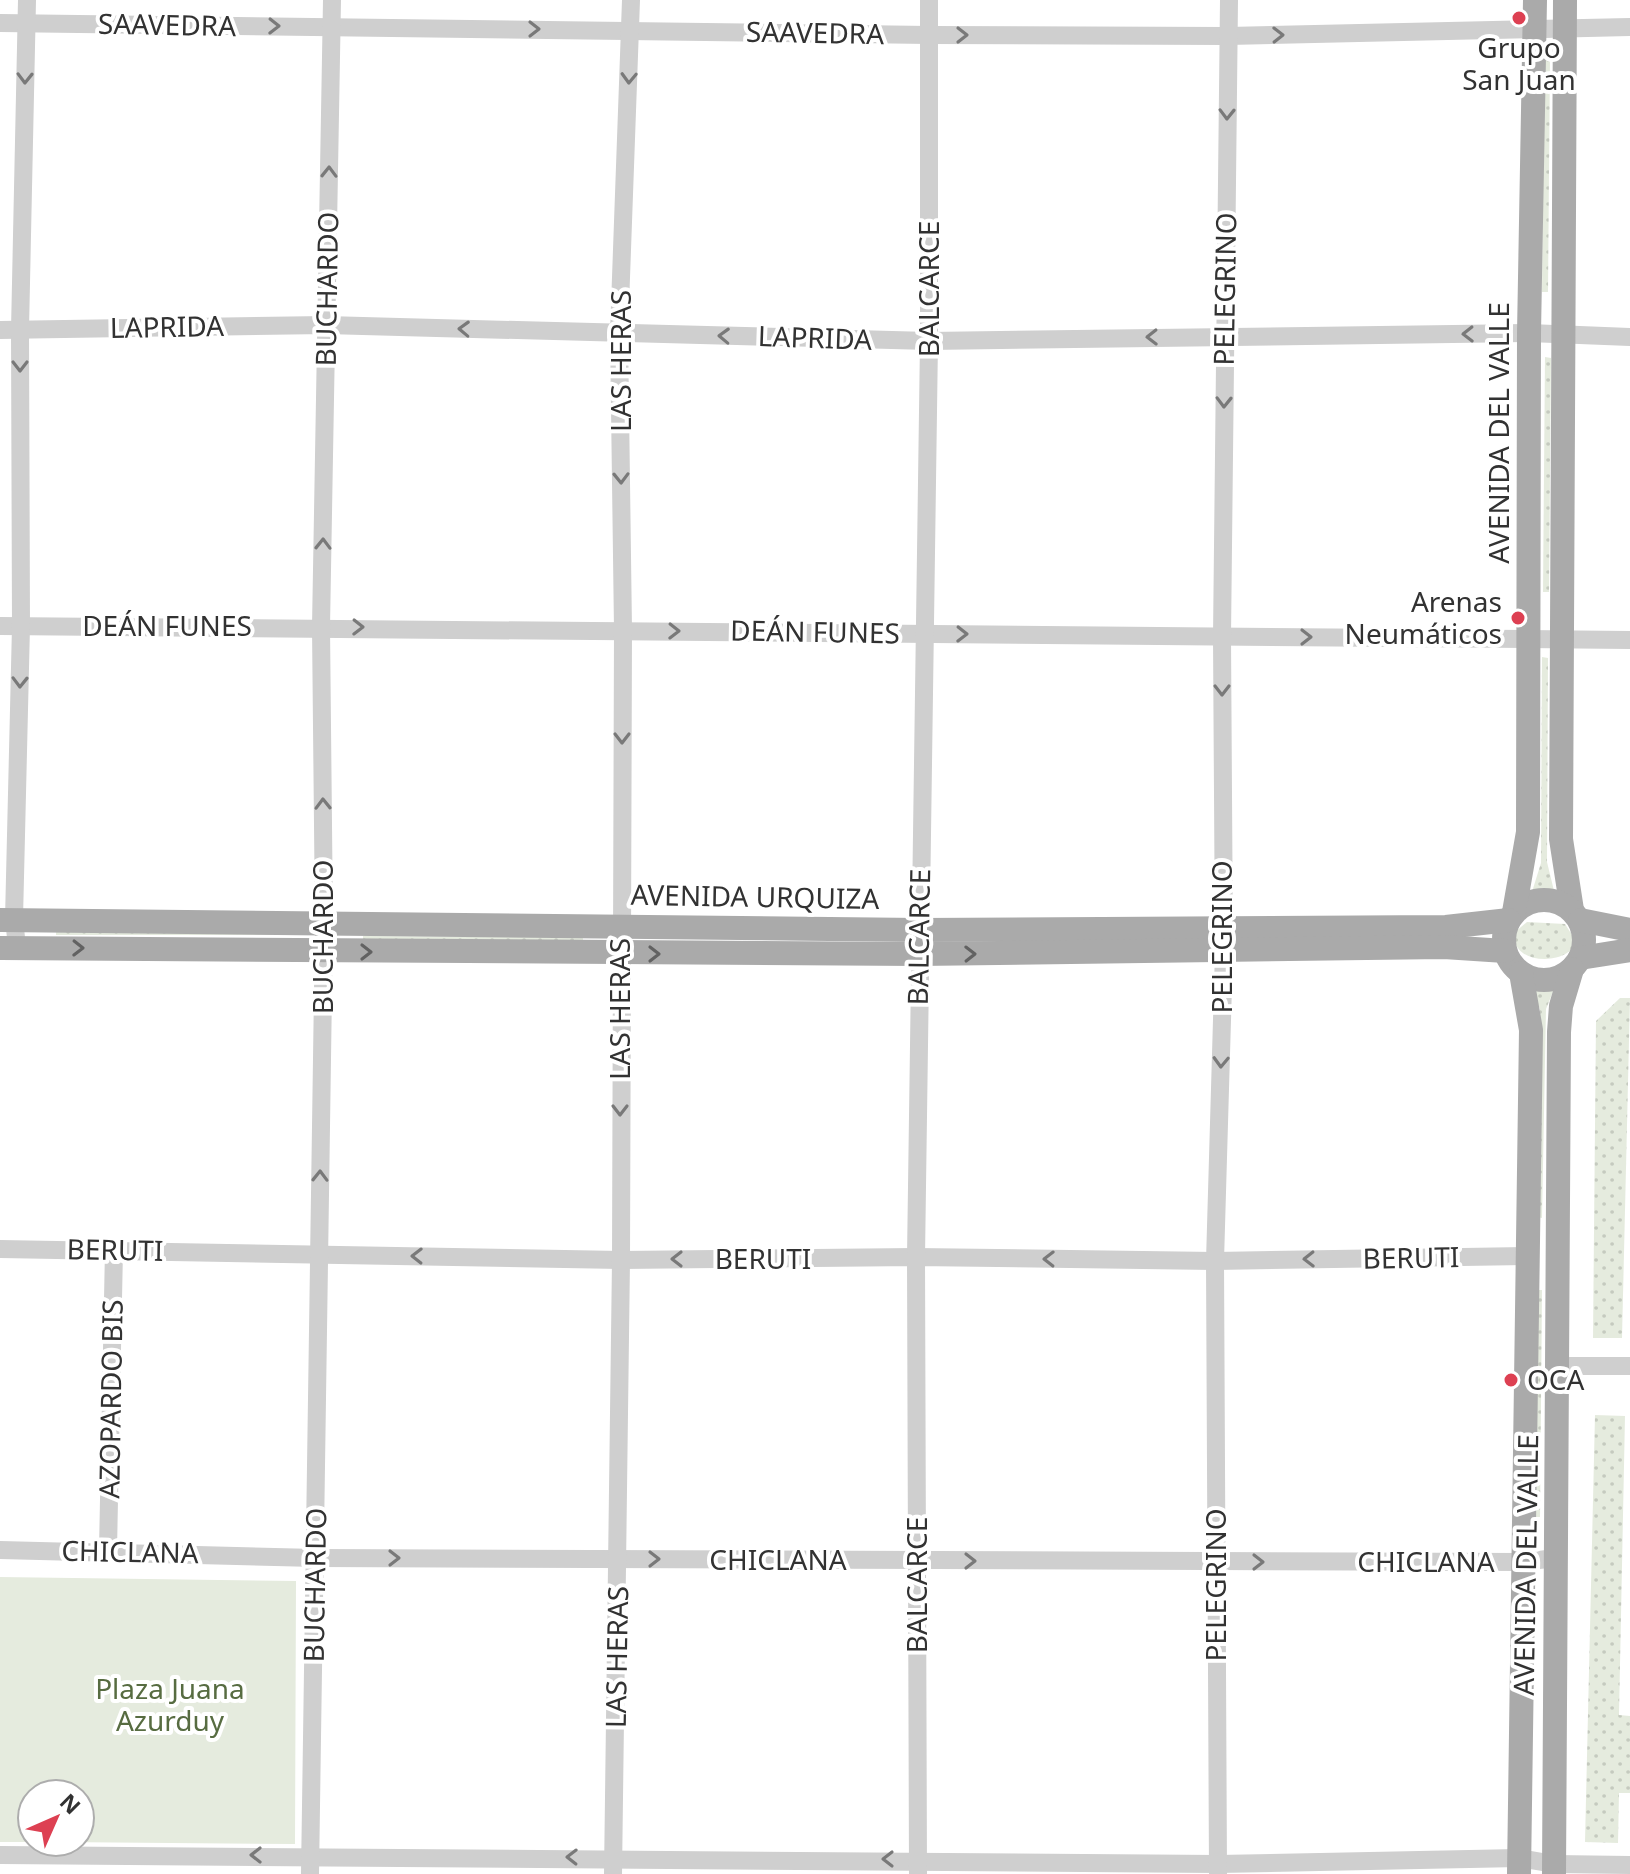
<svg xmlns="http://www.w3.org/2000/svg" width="1630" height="1874" font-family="'Noto Sans',sans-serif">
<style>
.grass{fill:url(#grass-dots)}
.park{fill:#e5ebde}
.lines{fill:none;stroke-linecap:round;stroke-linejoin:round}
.minor{stroke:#cfcfcf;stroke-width:18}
.major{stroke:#aaa;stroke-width:24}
.oneway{stroke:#797979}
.oneway2{stroke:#626262}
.poi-dot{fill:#dd4052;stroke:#fff;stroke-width:3}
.labels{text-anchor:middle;stroke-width:8;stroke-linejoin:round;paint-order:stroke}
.street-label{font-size:28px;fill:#323232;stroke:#fff}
.poi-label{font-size:28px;fill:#323232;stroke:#fff}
.park-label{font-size:28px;fill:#576c41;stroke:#fff}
</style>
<defs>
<pattern id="grass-dots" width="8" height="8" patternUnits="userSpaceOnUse" patternTransform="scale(2)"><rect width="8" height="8" fill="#e5ebde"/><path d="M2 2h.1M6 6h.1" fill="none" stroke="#c5cabf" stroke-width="1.8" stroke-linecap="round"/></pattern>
</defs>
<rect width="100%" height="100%" fill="#fff"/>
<g class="grass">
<path d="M1544,58h6l-2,234h-6z"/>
<path d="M1545,357l6,1 -2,234h-6z"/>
<path d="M1542,657l6,1 -1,204 8,33 -14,-3 -10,3 10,-32z"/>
<path d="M1527,922l38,2 9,14 -2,11c-16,17 -63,13 -57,-17z"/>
<path d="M56,931l219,1v3h-219z"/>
<path d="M363,936l220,1v3h-220z"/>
<path d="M1530,984h26l-10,25 -4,209 -5,-1 3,-208z"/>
<path d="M1620,998h10l-8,340h-29l3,-317z"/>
<path d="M1537,1290h5l-2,227h-6z"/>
<path d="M1595,1415l30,1 -6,299 11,1v77h-11l-1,50 -33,-1z"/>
</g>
<path class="park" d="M0,1577l296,4 -1,263 -237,-2h22v-48h-48v48h-32z"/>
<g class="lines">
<g class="minor">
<path d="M0,23l929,12 299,1 402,-9"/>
<path d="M0,330l326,-5 603,16 600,-8 101,4"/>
<path d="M0,626l1630,14"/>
<path d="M17,947l-3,-28 7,-293 -1,-296 7,-330"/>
<path d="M0,1249l621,11 295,-3 299,4 312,-5"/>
<path d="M1558,1366h72"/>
<path d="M0,1550l316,8 1207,4 32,-4"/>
<path d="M108,1550l6,-301"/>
<path d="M0,1855l1218,9 301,-6 35,6 76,1"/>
<path d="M310,1874l14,-951 -3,-296 11,-627"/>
<path d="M613,1874l8,-614 2,-630 -4,-297 12,-333"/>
<path d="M918,1874l-2,-617 13,-916v-341"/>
<path d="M1218,1874l-3,-613 9,-310 -2,-314 7,-637"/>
</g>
<g class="major">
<path d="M1565,0l-4,839 11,71"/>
<circle cx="1544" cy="940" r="40"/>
<path d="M1514,912l14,-80 1,-499 6,-333"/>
<path d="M0,920l919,10 527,-3 63,-7"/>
<path d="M1580,920l50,10"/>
<path d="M0,948l919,6 525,-7 61,4"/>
<path d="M1580,958l50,-8"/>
<path d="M1519,1874l12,-844 -10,-57"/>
<path d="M1554,1874l5,-842 2,-26 11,-37"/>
</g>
</g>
<defs><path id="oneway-chevron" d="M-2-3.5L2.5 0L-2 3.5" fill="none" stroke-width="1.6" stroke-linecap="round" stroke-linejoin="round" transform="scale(2)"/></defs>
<g class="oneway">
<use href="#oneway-chevron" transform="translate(274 26) rotate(1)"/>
<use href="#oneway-chevron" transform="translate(534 29)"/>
<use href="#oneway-chevron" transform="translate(962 35)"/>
<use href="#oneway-chevron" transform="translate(1278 35) rotate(-1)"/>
<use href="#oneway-chevron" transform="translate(25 78) rotate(91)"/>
<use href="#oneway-chevron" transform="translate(629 78) rotate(92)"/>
<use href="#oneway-chevron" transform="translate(1227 114) rotate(91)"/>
<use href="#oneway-chevron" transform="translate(329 172) rotate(-89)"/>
<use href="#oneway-chevron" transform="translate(464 329) rotate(-178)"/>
<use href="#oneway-chevron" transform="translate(1468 334) rotate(179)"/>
<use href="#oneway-chevron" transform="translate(724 336) rotate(-178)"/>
<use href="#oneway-chevron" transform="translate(1152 337) rotate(179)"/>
<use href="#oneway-chevron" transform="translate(20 366) rotate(90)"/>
<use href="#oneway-chevron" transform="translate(1224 402) rotate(91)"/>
<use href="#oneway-chevron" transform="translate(621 478) rotate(89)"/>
<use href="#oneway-chevron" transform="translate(323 544) rotate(-89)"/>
<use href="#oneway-chevron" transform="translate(358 627) rotate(1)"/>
<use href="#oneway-chevron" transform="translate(674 631) rotate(1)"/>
<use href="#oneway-chevron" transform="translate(962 634) rotate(1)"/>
<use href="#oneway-chevron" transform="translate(1306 637)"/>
<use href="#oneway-chevron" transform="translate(20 682) rotate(91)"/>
<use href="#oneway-chevron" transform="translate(1222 690) rotate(90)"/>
<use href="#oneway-chevron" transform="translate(622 738) rotate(90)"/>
<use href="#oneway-chevron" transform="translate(323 804) rotate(-91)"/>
<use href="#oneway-chevron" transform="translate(1221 1062) rotate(92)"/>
<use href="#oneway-chevron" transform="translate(620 1110) rotate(90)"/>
<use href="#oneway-chevron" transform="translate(320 1176) rotate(-89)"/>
<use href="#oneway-chevron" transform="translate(417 1256) rotate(-179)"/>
<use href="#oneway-chevron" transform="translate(677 1259) rotate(180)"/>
<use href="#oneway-chevron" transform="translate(1049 1259) rotate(-179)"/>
<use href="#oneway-chevron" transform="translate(1309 1259) rotate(179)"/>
<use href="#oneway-chevron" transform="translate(394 1558)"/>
<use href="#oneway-chevron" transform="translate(654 1559)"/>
<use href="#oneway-chevron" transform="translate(970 1561)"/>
<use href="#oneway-chevron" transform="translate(1258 1562)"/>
<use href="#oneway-chevron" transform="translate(256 1855) rotate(180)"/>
<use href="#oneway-chevron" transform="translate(572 1857) rotate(-179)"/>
<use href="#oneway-chevron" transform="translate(888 1859) rotate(-180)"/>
</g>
<g class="oneway2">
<use href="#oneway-chevron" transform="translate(78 948) rotate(1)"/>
<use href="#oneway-chevron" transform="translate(366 952)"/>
<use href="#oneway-chevron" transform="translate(654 954)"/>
<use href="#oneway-chevron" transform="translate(970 954) rotate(-1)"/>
</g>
<g class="poi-dot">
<circle cx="1519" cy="18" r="8"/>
<circle cx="1518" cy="618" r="8"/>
<circle cx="1511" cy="1380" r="8"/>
</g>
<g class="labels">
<g class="street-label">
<text transform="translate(167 25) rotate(1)" y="10">SAAVEDRA</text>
<text transform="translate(815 33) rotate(1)" y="10">SAAVEDRA</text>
<text transform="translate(327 289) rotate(-89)" y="10">BUCHARDO</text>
<text transform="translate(929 289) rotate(-90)" y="10">BALCARCE</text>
<text transform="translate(1225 289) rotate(-89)" y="10">PELEGRINO</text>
<text transform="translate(167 327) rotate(-1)" y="10">LAPRIDA</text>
<text transform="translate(815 338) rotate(2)" y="10">LAPRIDA</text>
<text transform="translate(621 361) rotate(-90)" y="10">LAS HERAS</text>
<text transform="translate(1499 433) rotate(-90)" y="10">AVENIDA DEL VALLE</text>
<text x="167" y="636">DEÁN FUNES</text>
<text transform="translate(815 632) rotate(1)" y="10">DEÁN FUNES</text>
<text transform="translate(755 897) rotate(1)" y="10">AVENIDA URQUIZA</text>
<text transform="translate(323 937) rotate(-90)" y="10">BUCHARDO</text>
<text transform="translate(919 937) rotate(-89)" y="10">BALCARCE</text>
<text transform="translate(1222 937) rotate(-90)" y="10">PELEGRINO</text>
<text transform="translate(620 1009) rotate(-90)" y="10">LAS HERAS</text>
<text transform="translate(115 1250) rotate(1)" y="10">BERUTI</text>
<text transform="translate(1411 1258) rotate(-1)" y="10">BERUTI</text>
<text x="763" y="1269">BERUTI</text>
<text transform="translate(111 1399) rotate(-89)" y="10">AZOPARDO BIS</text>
<text transform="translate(130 1552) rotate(1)" y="10">CHICLANA</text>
<text x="778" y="1570">CHICLANA</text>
<text x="1426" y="1572">CHICLANA</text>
<text transform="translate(1526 1565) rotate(-89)" y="10">AVENIDA DEL VALLE</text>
<text transform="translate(315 1585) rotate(-89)" y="10">BUCHARDO</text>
<text transform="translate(917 1585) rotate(-90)" y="10">BALCARCE</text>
<text transform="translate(1216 1585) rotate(-90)" y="10">PELEGRINO</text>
<text transform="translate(617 1657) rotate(-89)" y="10">LAS HERAS</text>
</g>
<g class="poi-label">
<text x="1519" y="58">Grupo<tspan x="1519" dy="32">San Juan</tspan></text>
<text x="1502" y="612" text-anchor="end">Arenas<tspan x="1502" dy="32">Neumáticos</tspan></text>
<text x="1527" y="1390" text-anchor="start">OCA</text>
</g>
<g class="park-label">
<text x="170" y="1699">Plaza Juana<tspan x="170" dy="32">Azurduy</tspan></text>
</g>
</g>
<g transform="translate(56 1818) rotate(45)"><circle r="38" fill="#ffffff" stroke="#adadad" stroke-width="2"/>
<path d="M0-6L14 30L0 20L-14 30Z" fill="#dd4052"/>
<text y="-12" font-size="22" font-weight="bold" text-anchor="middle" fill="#323232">N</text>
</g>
</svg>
